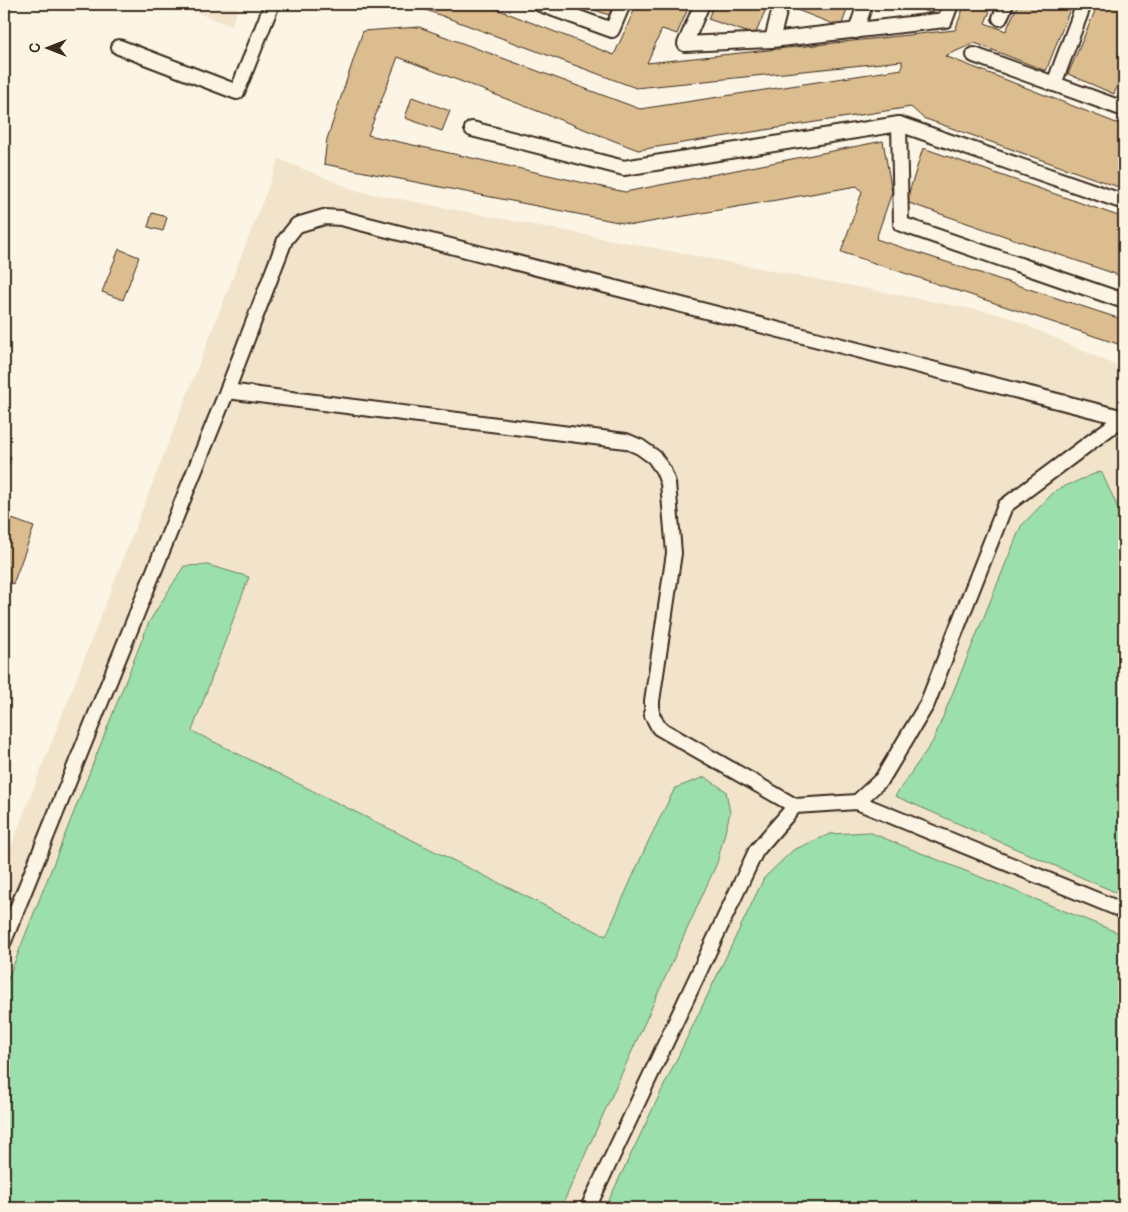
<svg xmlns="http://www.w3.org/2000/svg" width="1128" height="1212" font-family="'Balsamiq Sans',sans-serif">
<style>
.built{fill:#f2e4cb}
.green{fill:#9adfac;stroke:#6a8465}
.building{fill:#dbbd8f;stroke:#3b2a1e}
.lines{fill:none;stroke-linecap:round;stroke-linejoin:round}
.lane-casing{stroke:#3b2a1e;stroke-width:18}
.lane{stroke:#fcf5e5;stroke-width:14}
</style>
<rect width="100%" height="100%" fill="#fcf5e5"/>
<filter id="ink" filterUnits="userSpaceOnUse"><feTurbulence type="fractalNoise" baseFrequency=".02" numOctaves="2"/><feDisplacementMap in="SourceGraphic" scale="10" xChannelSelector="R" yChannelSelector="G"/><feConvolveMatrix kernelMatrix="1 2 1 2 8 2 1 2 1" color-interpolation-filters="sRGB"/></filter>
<g filter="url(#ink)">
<g class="built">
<path d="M176,4h64l-9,22z"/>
<path d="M279,159l79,32 646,124 120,54v839h-1120v-344z"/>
</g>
<g class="green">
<path d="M1101,471l23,50v375l-229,-100 38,-55 88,-215 35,-36z"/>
<path d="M208,565l41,12 -57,154 414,205 42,-94 27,-54 30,-11 21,14 4,22 -13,50 -156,345h-557v-219l145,-367 35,-56z"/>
<path d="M869,832l255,103v273h-519l159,-330 29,-28 37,-16z"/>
</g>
<g class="building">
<path d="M410,4h74l130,51 23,-51h53l-13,30 -15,-5 -15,34 308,-33 10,-26h28l-8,19 21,8 12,-27h54l-26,67 -71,-28 -30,13 179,70v63l-201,-71 -12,-11 -273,43 -240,-93 -30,78 257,57 258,-51 9,51 -16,47 248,81v26l-283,-94 21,-60 -5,-6 -224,39 -309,-61 3,-25 36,-108 56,-4 221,82 262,-40v-8l-266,27z"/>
<path d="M577,4h37l-5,11z"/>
<path d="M714,4h54l-13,31 -47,-16z"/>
<path d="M800,4h49l-8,23 -44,-17z"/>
<path d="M906,4h28l-3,9z"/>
<path d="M1098,4h26v65l-10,25 -46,-20z"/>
<path d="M412,97l38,14 -8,20 -37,-13z"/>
<path d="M923,148l201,70v59l-218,-75z"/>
<path d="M152,213l15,4 -4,14 -15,-4z"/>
<path d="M119,249l20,8 -16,43 -21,-8z"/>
<path d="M4,455l7,3 -7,18z"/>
<path d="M4,516l30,11 -21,57 -9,-3z"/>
</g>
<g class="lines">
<defs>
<g id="lane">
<path d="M540,4l72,26 11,-26"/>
<path d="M702,4l-17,40 87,-4 173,-20 6,-16"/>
<path d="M1000,18l6,-14"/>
<path d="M856,31l9,-27"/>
<path d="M772,40l9,-36"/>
<path d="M119,47l118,45 35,-88"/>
<path d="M974,55l147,53 3,-6"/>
<path d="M1054,84l30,-80"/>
<path d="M899,124l2,100 223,77"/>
<path d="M472,129l152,39 275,-44 225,78"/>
<path d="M227,391l399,50 14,6 14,10 9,13 5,13 6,70 -22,148v14l7,13 136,78"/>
<path d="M857,802l25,-23 45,-75 78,-198 118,-88"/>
<path d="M4,941l223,-550 58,-151 12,-15 27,-8 17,1 783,200"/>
<path d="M588,1208l168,-357 39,-45 62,-4 267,109"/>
</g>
</defs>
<use href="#lane" class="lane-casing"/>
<use href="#lane" class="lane"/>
</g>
</g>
<rect width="1128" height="1212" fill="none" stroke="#fcf5e5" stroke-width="20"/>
<rect x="10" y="10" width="1108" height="1192" fill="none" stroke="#3b2a1e" stroke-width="2" filter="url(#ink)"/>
<g transform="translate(48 48) rotate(270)" stroke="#fcf5e5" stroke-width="4" paint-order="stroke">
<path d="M0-4L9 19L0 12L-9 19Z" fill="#3b2a1e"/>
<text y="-8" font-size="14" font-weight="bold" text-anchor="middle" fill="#3b2a1e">С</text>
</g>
</svg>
